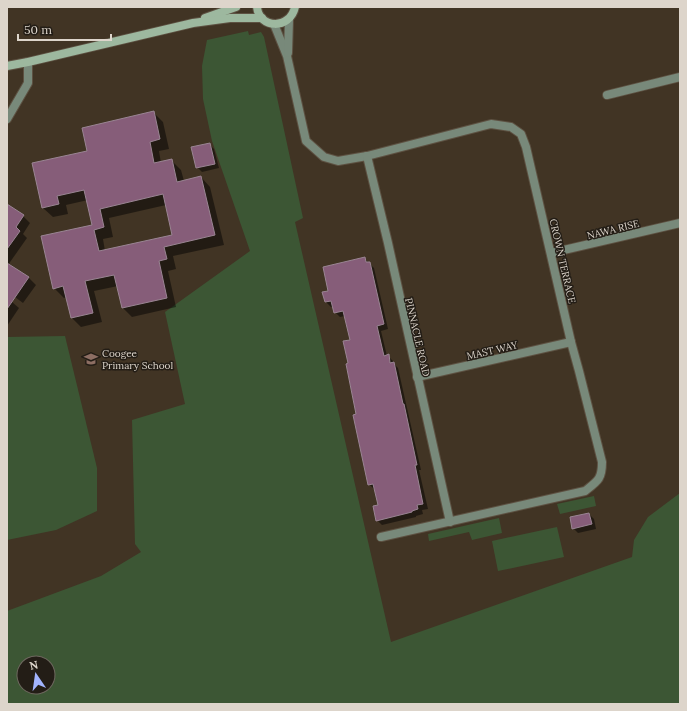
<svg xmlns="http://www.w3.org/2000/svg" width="687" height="711" font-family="Lora,serif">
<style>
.green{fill:#3c5634;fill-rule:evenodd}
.shadow{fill:#0007;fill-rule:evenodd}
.building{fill:#865d79;stroke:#9a8593;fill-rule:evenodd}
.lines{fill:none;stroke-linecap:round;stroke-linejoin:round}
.street-casing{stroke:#5d5142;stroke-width:10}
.secondary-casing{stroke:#5d5142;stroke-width:10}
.street{stroke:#78897a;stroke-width:8}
.secondary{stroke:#9db89f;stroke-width:8}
.labels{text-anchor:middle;stroke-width:3;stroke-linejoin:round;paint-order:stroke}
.street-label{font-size:10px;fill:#ddd5cb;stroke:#231d16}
.poi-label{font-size:10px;fill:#ddd5cb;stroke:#231d16;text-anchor:start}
</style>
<rect width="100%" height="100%" fill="#413424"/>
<g class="green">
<path d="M248,31l1,4 12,-3 3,5 39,181 -8,4 96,420 241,-85 2,-17 14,-23 32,-24v211h-673v-93l94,-35 40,-24 -6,-8 -3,-124 53,-16 -20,-92 85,-61 -38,-110 -9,-42 -1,-33 5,-26zM24,663h24v24h-24z"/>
<path d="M65,336l32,132v43l-41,19 -49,10v-203z"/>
<path d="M594,496l2,10 -36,8 -3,-10z"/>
<path d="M499,518l3,15 -30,7 -3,-8 -40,9 -1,-7z"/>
<path d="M557,527l7,30 -66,14 -6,-30z"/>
</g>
<g class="shadow">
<path d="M153,112l10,10 6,27 -10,2 2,12 10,-3 10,10 3,11 17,-4 9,10 14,58 -51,11 3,13 -8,2 8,36 -44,10 -9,-9 -5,-22 -24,5 8,31 -21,5 -9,-9 -5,-21 -3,1 -10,-10 39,-62 -5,-26 -22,5 2,9 -15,3 -10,-9 45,-57zM166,205l7,30 -68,16 -2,-12 10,-2 -4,-19z"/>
<path d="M209,144l5,5 5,19 -17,4 -5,-5z"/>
<path d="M7,205l16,11 7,7 -7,11 4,4 -19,27 21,13 7,7 -13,18 -16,-12z"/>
<path d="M365,259l9,9 14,61 -7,2 6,25h1l5,5 1,3 4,4 23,102h-2l9,39 -6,1 1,4 -7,2v1l-34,8 -5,-5 2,-14 -4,-17h-1l-5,-5 -20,-120 2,-23 -6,-25 -5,1 -5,-5 -1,-6 -3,1 -5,-5 -2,-9 6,-2z"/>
<path d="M7,300l5,2 7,6 -12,18z"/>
<path d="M589,514l5,5 2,10 -18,4 -5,-5z"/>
</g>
<g class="building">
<path d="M154,111l6,28 -10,3 4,21 18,-4 5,23 24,-6 14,59 -51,12 3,12 -8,2 8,37 -45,10 -8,-33 -29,6 8,32 -22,5 -8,-32 -10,3 -12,-53 51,-11 -8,-35 -27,6 2,8 -17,4 -10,-45 55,-12 -5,-23zM163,194l9,41 -73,16 -5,-21 10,-3 -4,-18z"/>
<path d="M210,143l5,21 -19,4 -5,-21z"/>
<path d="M7,204l17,11 -8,12 4,4 -13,18z"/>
<path d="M365,257l1,5h4l14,62 -7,2 7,30 5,-2 1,9 4,-1 9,42h1l13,61h-2l8,39 -6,1 1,4 -6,2v1l-36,9 -3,-15 5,-1 -5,-21 -5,1 -15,-70 3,-1 -10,-50 2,-1 -5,-22 7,-1 -7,-29 -9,2 -3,-12 -6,1 -3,-10 6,-1 -5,-24z"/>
<path d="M7,263l22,14 -22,32z"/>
<path d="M589,513l3,11 -20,5 -2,-12z"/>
</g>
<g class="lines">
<defs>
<g id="street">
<path d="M274,24l13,32 19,85 18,16 14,4 29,-5 124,-32 20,3 10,7 5,13 45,195 8,29 23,91c0,17 -4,19 -17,29l-204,46"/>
<path d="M288,53l1,-33"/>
<path d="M607,95l73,-18"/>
<path d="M7,119l21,-36v-21"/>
<path d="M367,156l21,87 62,279"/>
<path d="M551,253l129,-30"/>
<path d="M417,377l154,-35"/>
</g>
<g id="secondary">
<path d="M257,7c2,22 33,23 38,0"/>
<path d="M205,18l31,-11"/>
<path d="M7,66l21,-4 165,-39 37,-5h32"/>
</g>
</defs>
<use href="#street" class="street-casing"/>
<use href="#secondary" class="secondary-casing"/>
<use href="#street" class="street"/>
<use href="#secondary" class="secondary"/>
</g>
<defs>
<symbol id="school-bare" viewBox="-9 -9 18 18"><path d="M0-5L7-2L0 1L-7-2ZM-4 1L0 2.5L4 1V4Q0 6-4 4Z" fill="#8d6e63" stroke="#231d16" stroke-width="2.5" paint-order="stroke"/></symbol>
</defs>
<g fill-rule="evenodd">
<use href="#school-bare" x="81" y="349" width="20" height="20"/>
</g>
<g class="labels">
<g class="street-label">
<text transform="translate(613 229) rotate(-14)" y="4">NAWA RISE</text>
<text transform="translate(563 261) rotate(77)" y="4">CROWN TERRACE</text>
<text transform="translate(418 337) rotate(77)" y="4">PINNACLE ROAD</text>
<text transform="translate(492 350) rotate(-13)" y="4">MAST WAY</text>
</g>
<g class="poi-label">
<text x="102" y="357">Coogee<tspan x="102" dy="12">Primary School</tspan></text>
</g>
</g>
<rect width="687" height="711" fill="none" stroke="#ddd5cb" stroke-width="16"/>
<g transform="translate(36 675) rotate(347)"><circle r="19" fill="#231d16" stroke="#6d675e"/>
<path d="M0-3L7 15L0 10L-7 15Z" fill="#a1b3fd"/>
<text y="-6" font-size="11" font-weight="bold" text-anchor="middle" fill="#ddd5cb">N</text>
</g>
<path d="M18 34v6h93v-6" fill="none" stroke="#ddd5cb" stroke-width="2"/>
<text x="24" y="34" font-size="12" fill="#ddd5cb" stroke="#231d16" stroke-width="3" paint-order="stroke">50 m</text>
</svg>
